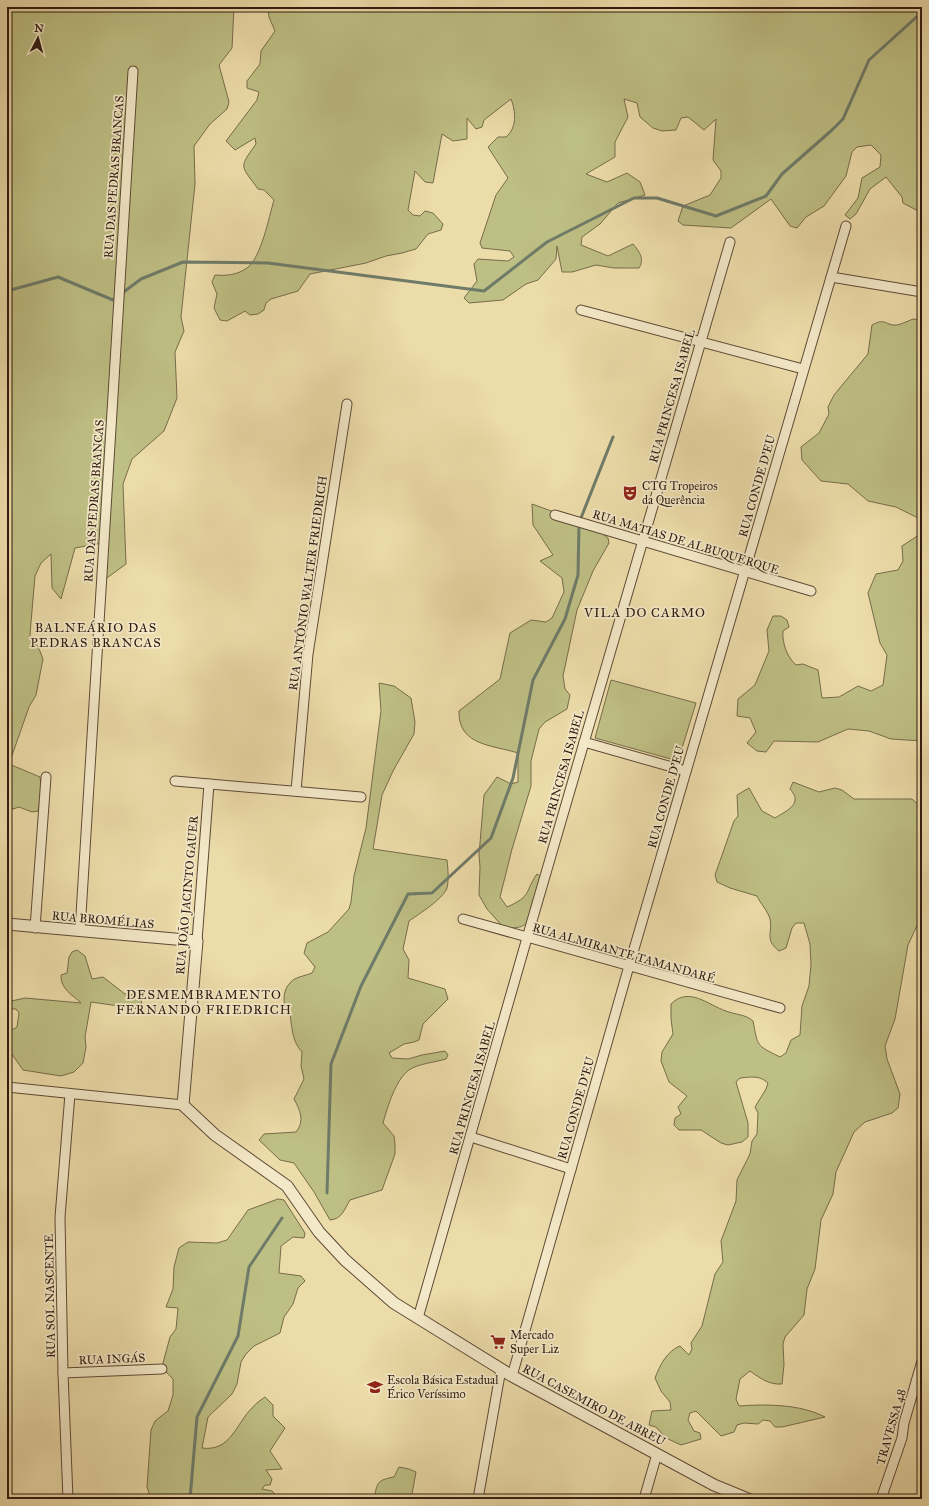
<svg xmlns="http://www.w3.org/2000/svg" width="929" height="1506" font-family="'IM FELL Great Primer',serif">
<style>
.green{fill:#bebf84;stroke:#776c4a}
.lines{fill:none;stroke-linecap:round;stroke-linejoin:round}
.stream{stroke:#6f7b69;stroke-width:3}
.minor-casing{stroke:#5f4a37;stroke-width:11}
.tertiary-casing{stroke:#5f4a37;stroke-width:13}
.minor{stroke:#f3e8c7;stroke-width:9}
.tertiary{stroke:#f3e8c7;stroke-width:11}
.labels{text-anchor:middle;stroke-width:3.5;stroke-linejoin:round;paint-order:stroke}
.street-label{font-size:12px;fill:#301a11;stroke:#f3e8c7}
.poi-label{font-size:12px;fill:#301a11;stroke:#f3e8c7;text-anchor:start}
.neighbourhood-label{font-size:13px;letter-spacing:1px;fill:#301a11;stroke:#f3e8c7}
</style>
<rect width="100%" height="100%" fill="#ecdca9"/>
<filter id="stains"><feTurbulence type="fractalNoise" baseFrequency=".005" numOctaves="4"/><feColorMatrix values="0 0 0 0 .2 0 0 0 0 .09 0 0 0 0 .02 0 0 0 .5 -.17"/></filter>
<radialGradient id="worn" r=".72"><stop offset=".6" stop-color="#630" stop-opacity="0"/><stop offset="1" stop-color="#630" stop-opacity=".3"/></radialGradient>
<g class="green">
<path d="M7,7h227l-2,41 -13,17 10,37 -2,7 -17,15 -16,22 1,38 -14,133 3,14 -9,21 2,46 -13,33 -32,28 -9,25 3,80 -26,19 2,-40 -27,5 -14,51 -9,-11 -1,-34 -10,9 -6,13 -5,58 1,8 7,4 5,13 -7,36 -7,12 -20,57 31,13 2,16 -4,18 -6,1 -13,-5 -6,2 -6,-1v-18l2,-6 -2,-2z"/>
<path d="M268,7h654v206l-19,-10 -1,-6 -16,-20 -16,12 -14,25 -6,5 -5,-4 13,-17 4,-20 18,-11 1,-12 -10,-10 -14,2 -5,5 -6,24 -22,30 -18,11 -9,11 -7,-2 -19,-27 -40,29 -48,-3 -5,-4 5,-15 27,-11 11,-17v-7l-8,-11 3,-41 -12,11 -16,-13 -7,1 -5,12 -14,1 -9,-3 -13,-11 -3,-14 -13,-4 4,18 -13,25v15l-29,17 21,8 20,-9 13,9 5,13 -27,8 -18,21 -18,13 -1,8 27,11 25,-12c6,7 12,15 6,24h-25l-18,-3 -24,7h-10l-5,-26 -1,13 -18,21 -12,4 -23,16 -34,3 -5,-5 13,-17 -3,-17 4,-5 30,2 6,-4 -4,-6 -28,-3 -2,-5 16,-48 12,-17 -20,-31 10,-10h8c11,-9 10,-25 5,-38l-27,21 -2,7 -6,2 -9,-11v21l-14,2 -11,-7 -9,49 -8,-1 -10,-11 -7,39 5,5 7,1 5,-5 8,2 10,11 -2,6 -13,4 -12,15 -14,4 -16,3 -20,7 -56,11 -12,17 -27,8 -5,4 -2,7 -6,4 -8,1 -5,-4 -18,10 -7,-1 -6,-12 3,-14 -5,-12 3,-7c11,1 22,0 32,-7 14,-10 22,-51 27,-68l-10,-10 -6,-1c-17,-24 -20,-20 -2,-45l-1,-6 -20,12 -9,-9 31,-41 2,-8 -12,-4v-7l13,-17 1,-13 14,-20 -6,-14z"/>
<path d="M913,319l9,1v200l-26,-13 -28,-6 -20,-17 -27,-3 -19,-21 -1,-13 18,-14 10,-19 -1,-7 6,-12 34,-41 4,-29c14,-8 13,1 25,0 5,-1 11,-4 16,-6z"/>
<path d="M532,504l61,22 15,12 1,5 -16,28 -16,39 -14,66 2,13 5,6 -3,14 -22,13 -6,7 -8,32v25l-19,63 -12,48 7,10c25,-11 17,-14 30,-33l4,3c-1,8 -5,13 -7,20 -8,23 0,32 -30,31l-17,-19 -8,-14 1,-28 -1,-12 5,-60 13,-18 14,7 7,-2v-29c-25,-8 -60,-7 -59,-42l41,-32 10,-46 21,-13 15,2 6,-4 12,-26 -2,-14 -22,-17 13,-6 -20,-30z"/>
<path d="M922,533v208l-31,-2 -22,-8 -21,-2 -30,13 -44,-1 -8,11 -9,-1 -10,-8 9,-11 -6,-14 -13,-2 1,-17 17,-14 14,-34 -2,-21 6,-14h8l6,4 2,7 -6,4c-1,12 4,26 13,34l7,-1 15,6 4,28 17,-1 19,-11 13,5 12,-6 4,-30 -7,-12 -12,-50 8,-19 22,-4 5,-9 -1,-15z"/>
<path d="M611,680l85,23 -18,58 -83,-23z"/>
<path d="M379,683l15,3 17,12 4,24 -1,12 -21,37 -11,24 -9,54 74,11c1,9 2,19 0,28 -4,11 -28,26 -38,33l-6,28 6,11 -1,18 37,11 3,10 -25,25 -4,16 -5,2 -10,2 -15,9 3,5 16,1 14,-4 23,-4 3,4 -2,4c-10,3 -29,5 -37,11 -13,9 -22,38 -26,53l11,13 1,8v10l-13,36 -32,10c-6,10 -8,19 -20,20l-16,-28 -20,-29 -14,-3 -21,-20 5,-6 32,-2c9,-11 4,-22 -2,-33l10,-20 -3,-13 1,-14c-10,-11 -10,-24 -12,-38 -1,-3 -4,-5 -5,-8 -2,-7 -1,-17 5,-23 4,-6 15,-7 22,-10l3,-6 -11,-14 3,-10 21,-11 21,-23 2,-7 3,-26 12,-48 15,-117z"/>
<path d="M793,782l26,10 16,-4 7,2 12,9h58l10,9v107l-14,30 -13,74 -10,27 2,13 13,35 -2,14 -6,5 -27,9 -11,10 -18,40 -3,22 -12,26 -6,49 -8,20 -3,26 -19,22 -2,7 1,21 -2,19c-13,1 -22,-6 -32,-13l-10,8 -4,20 3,7c27,-2 61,-2 86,11l-43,10h-7l-5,-6 -7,-1 -5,4 -14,-1 -7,2 -3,7 -13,4 -25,-25 -6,2 -2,7 6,11 6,2 1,6 -20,6 -15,-7 -10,-11 -7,-2 3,-14 19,-1 -1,-8 -9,-11 -6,-13c5,-13 12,-27 25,-32l9,9 3,-6 -1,-6 11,-17 13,-52 8,-12 -2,-21 15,-40 1,-21 13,-26 2,-13 5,-7 1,-21 -3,-6 11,-18 2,-6c-9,-8 -16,-6 -28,-5l-4,4 12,41v14l-6,5 -14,3 -7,-2 -20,-13h-22l-5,-5 1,-7 6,-4 -3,-7 9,-11 -18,-14 -8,-21 1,-9 11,-18 -2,-15v-15c18,-18 37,1 55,7 10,4 19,3 27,10 5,26 3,24 27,36l6,-4 5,-13 9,-5 2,-29 7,-20 2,-21 -1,-21 -6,-21h-8l-4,5 -6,20 -7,3c-15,-12 -6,-18 -9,-32 -2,-8 -10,-16 -13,-23l-27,-8 -13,-6 -2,-7 19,-54 4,-5 -1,-21 12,-7 13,23 13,7c11,-7 29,-14 15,-29z"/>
<path d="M77,950l8,6 7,23 11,-2 22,17 11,1 5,4 1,7 -2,3 -49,-7 -6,35 1,10 -3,16 -9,9 -13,4 -38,-6 -16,-23v-14l10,-6 2,-14 -3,-4h-9v-7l18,-4 56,5c-8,-8 -21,-14 -20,-28l6,-2 2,-16 3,-5z"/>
<path d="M278,1199l6,1 21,33 -1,5 -11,-1 -12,9 -2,27 22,3 4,5 -7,7 -5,16 -9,13 -4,16 -26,13 -8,8 -5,8 -4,22 -5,10 -24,23 -6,31c29,4 34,-25 51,-41 3,-4 8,-7 12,-10l8,8v11l12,12 -15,23 12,18 -16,1 6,9 -2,6h-5l-3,4 10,2 8,8h-129l-4,-12 4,-57 4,-9 13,-10 5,-16v-16l-6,-6 -4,-10 7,-26 6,-8 2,-21 -12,-1 7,-18 1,-22 5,-19 9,-6 29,1 10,-3 21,-30z"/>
<path d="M399,1467l10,2 7,3 -4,22 -17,5h-21c3,-16 3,-19 20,-22z"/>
</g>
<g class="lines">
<g class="stream">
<path d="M7,291l51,-14 55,23 28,-21 42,-17 85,1 216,28 63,-49 87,-44h23l59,18 50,-20 16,-22 50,-44 11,-11 26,-59 53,-48"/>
<path d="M327,1193l4,-129 30,-78 47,-92 24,-1 59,-55 22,-60 20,-98 32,-61 13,-44 1,-52 34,-86"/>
<path d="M190,1499l7,-82 41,-81 11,-69 33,-49"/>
</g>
<defs>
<g id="minor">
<path d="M831,277l91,15"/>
<path d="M581,310l222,59"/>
<path d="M555,515l256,76"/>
<path d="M584,742l102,29"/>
<path d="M175,781l186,16"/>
<path d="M296,791l12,-137 39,-250"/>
<path d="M463,919l317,89"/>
<path d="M35,928l11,-151"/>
<path d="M80,931l53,-860"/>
<path d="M197,941l12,-157"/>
<path d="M7,1087l176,18"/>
<path d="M471,1137l100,32"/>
<path d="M418,1318l109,-380 203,-696"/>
<path d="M63,1373l99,-4"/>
<path d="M512,1376l117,-410 217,-740"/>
<path d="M68,1499l-5,-126 -3,-156 10,-123"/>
<path d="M478,1499l23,-130"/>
<path d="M644,1499l13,-45"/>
<path d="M881,1499l21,-61 2,-15 18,-62"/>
</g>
<path id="tertiary" d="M7,924l190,17 -14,164 32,30 72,51 32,46 26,28 49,43 118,73 202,109 34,14"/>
</defs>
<use href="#minor" class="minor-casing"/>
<use href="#tertiary" class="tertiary-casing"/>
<use href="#minor" class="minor"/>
<use href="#tertiary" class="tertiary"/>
</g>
<defs>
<symbol id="theatre-bare" viewBox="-9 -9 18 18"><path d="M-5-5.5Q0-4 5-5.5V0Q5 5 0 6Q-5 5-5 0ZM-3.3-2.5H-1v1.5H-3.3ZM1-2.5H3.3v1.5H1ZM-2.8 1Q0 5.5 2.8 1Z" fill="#8f2418" stroke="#f3e8c7" stroke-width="2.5" paint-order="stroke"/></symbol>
<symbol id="supermarket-bare" viewBox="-9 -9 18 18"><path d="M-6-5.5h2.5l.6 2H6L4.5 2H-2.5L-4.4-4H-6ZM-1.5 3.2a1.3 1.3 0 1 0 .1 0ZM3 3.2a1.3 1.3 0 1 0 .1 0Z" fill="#8f2418" stroke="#f3e8c7" stroke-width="2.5" paint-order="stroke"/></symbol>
<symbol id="school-bare" viewBox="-9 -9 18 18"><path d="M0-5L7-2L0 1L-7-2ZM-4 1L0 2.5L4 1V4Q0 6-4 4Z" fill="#8f2418" stroke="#f3e8c7" stroke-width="2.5" paint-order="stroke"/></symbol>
</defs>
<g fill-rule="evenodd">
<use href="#theatre-bare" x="619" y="482" width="22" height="22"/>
<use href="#supermarket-bare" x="487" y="1331" width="22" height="22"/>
<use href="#school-bare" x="364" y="1376" width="22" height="22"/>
</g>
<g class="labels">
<g class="street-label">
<text transform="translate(114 177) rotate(-86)" y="4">RUA DAS PEDRAS BRANCAS</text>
<text transform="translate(672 396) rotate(-74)" y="4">RUA PRINCESA ISABEL</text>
<text transform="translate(757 486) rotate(-74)" y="4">RUA CONDE D'EU</text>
<text transform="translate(94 501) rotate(-86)" y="4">RUA DAS PEDRAS BRANCAS</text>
<text transform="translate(686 542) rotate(17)" y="4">RUA MATIAS DE ALBUQUERQUE</text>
<text transform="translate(308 583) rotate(-82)" y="4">RUA ANTÔNIO WALTER FRIEDRICH</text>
<text transform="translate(561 777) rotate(-74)" y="4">RUA PRINCESA ISABEL</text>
<text transform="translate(666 797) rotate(-74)" y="4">RUA CONDE D'EU</text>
<text transform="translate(187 895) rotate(-85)" y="4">RUA JOÃO JACINTO GAUER</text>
<text transform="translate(103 920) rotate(5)" y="4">RUA BROMÉLIAS</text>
<text transform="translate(624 953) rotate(16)" y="4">RUA ALMIRANTE TAMANDARÉ</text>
<text transform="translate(472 1088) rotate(-74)" y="4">RUA PRINCESA ISABEL</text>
<text transform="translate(576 1108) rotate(-74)" y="4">RUA CONDE D'EU</text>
<text transform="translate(50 1296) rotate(-91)" y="4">RUA SOL NASCENTE</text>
<text transform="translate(112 1359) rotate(-2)" y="4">RUA INGÁS</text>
<text transform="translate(594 1405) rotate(28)" y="4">RUA CASEMIRO DE ABREU</text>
<text transform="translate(891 1427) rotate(-74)" y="4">TRAVESSA 48</text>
</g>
<g class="poi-label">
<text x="642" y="490">CTG Tropeiros<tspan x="642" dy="14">da Querência</tspan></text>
<text x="510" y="1339">Mercado<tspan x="510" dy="14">Super Liz</tspan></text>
<text x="387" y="1384">Escola Básica Estadual<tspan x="387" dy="14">Érico Veríssimo</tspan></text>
</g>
<g class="neighbourhood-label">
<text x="645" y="617">VILA DO CARMO</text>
<text x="96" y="632">BALNEÁRIO DAS<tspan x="96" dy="15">PEDRAS BRANCAS</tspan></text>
<text x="204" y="999">DESMEMBRAMENTO<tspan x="204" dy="15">FERNANDO FRIEDRICH</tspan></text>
</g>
</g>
<rect width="929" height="1506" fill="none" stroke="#ecdca9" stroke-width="24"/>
<rect x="8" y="8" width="913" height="1490" fill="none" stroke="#301a11" stroke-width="2"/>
<rect x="12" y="12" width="905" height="1482" fill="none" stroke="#301a11"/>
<g transform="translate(38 38) rotate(6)" stroke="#f3e8c7" stroke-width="3" paint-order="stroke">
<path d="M0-3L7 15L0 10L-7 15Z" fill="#301a11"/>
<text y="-6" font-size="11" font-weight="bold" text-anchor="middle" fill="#301a11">N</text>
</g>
<rect width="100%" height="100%" filter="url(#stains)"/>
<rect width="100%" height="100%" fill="url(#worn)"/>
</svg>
